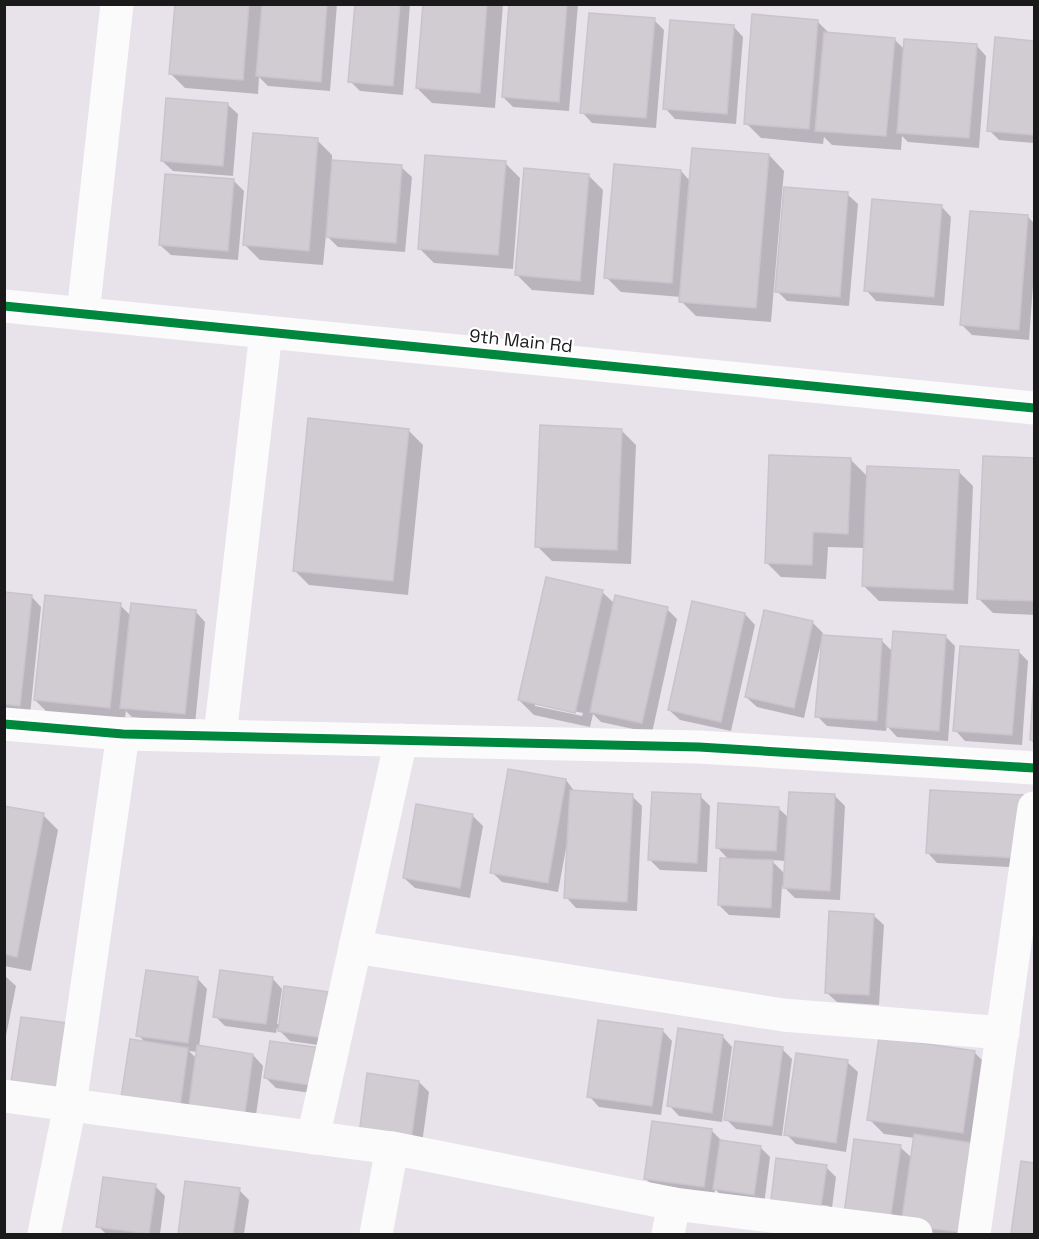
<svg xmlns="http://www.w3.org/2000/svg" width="1039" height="1239" font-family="'Space Grotesk',sans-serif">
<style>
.shadow{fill:#0003;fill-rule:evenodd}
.building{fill:#d0ccd2;stroke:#cac3cd;stroke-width:1.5}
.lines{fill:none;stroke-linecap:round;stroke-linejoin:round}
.minor{stroke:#fcfbfc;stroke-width:33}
.cycleway-casing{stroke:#fff;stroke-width:13}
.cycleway{stroke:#00873e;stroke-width:9}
.labels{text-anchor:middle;stroke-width:4.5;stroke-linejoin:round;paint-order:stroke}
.street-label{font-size:18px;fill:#1a1a1a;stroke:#fff}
</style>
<rect width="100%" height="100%" fill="#e8e2ea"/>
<g class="shadow">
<path d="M176,4h161l-7,87 -62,-5 -9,-9 -1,17 -73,-6 -15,-15z"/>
<path d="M356,4h54l-7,91 -43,-4 -10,-10z"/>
<path d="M424,4h79l-8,104 -63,-5 -15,-15z"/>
<path d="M510,4h68l-9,107 -56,-4 -10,-10z"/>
<path d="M654,20l10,10 -8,98 -64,-5 -10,-11z"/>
<path d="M817,21l13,13 64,5 11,11 71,-5 10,11 -7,92 -71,-6 -6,-6 -1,14 -69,-5 -8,-8 -1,7 -62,-6 -15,-15z"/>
<path d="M733,26l10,11 -7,87 -61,-5 -10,-11z"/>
<path d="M996,39l38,3v101l-35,-3 -10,-10z"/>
<path d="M227,104l11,10 -5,62 -60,-5 -11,-10z"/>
<path d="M317,140l15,15v6l69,6 11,10 -7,75 -67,-5 -12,-12 -3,30 -63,-5 -15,-15z"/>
<path d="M769,155l15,16 -13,151 -75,-6 -15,-15v-4l-60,-5 -15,-15 75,-106 9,10z"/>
<path d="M505,163l15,15 -7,91 -79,-6 -15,-15z"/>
<path d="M588,175l15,15 -9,105 -62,-5 -15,-15z"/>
<path d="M233,180l11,11 -6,69 -67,-5 -11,-10z"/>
<path d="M847,194l11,10 -9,102 -62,-5 -10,-10z"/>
<path d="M941,206l10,11 -7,89 -68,-5 -10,-11z"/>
<path d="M1028,217l6,6v49l-5,68 -57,-5 -11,-11z"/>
<path d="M408,430l15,15 -15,150 -99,-10 -15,-15z"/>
<path d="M621,430l15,15 -5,119 -79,-3 -15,-15z"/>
<path d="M984,457l50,2v156l-41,-2 -15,-15z"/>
<path d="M850,459l18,18 90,-6 15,15 -5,118 -89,-3 -15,-15 1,-38 -37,-1 -2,32 -45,-2 -15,-15z"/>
<path d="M602,592l13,12 52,5 10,10 -25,114 -51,-11 -8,-8 -3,13 -56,-12 -15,-15zM535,703l48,10 -1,3 -47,-10z"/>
<path d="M4,594l27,2 10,11 -11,108 -26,-3z"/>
<path d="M120,605l11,11 64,-5 10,11 -10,102 -63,-7 -6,-6 -2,12 -74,-8 -15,-15z"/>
<path d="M745,614l10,11 -24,106 -51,-11 -11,-10z"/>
<path d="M812,622l11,11 -1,3 60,5 11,11 52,-16 10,10 -7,95 -51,-4 -10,-11 -1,5 -59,-5 -10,-10 5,-73 -1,-1 -17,76 -47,-11 -11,-10z"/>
<path d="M1018,651l10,10 -6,84 -57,-4 -10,-11z"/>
<path d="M1034,696v47l-3,-3z"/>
<path d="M566,780l9,12 57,4 10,10 -5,105 -61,-3 -10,-11 3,-54h-2l-9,49 -56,-10 -10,-10z"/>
<path d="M931,791l98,77 -92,-5 -10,-11z"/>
<path d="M700,796l10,10 -3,66 -47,-2 -10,-10z"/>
<path d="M835,796l10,10 -5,94 -45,-2 -13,-13 -2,33 -51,-3 -10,-10 10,-45 -12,-13 61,-39 11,10zM771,860l15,1 -1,13z"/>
<path d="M4,807l39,8 15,15 -27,141 -27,-5z"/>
<path d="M472,815l11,11 -13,72 -55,-10 -11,-10z"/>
<path d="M873,915l11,10 -5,80 -42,-3 -11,-10z"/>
<path d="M4,975l12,11 -12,60z"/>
<path d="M197,978l10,11 -8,58 54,8 10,11 -9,63 -64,-13 -59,-75 15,2 -8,-8zM189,1051l9,1 -1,7z"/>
<path d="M272,978l10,11 -5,35h3l6,-36 46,59 -42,-6 -13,-13 -1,5 -51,-7 -10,-10z"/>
<path d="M662,1030l10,11 -11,74 -62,-8 -10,-11z"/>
<path d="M722,1036l10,11 -10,75 -43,-6 -10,-11z"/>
<path d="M271,1042l54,53 -49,-7 -11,-11z"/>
<path d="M782,1049l10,10 -10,77 -46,-7 -10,-10z"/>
<path d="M974,1052l15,15 -19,167h-57l-58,-10 45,-77 12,11 3,-20 -31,-4 -15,-15z"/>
<path d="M847,1062l11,10 -12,80 -50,-8 -10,-10z"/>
<path d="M419,1082l10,10 -8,59 -61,-17z"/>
<path d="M712,1131l11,11 37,5 10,10 -6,48 -39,-6 -10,-10 -1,8 -58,-8 -11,-11z"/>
<path d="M778,1160l48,7 10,10 -5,39 -49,-6 -10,-11zM782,1200l47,6 -1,3 -46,-6z"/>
<path d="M1023,1162l11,2v70l-21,-1z"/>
<path d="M187,1183l52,7 10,10 -5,34h-64z"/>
<path d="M155,1186l10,10 -5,38h-54l-8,-8z"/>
</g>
<g class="building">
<path d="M175,4h74l-6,76 -74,-6z"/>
<path d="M262,4h65l-6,78 -65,-6z"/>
<path d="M355,4h45l-7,82 -45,-4z"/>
<path d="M423,4h64l-7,89 -64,-5z"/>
<path d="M509,4h58l-8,98 -57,-5z"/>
<path d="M589,13l66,5 -9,100 -66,-5z"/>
<path d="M752,14l66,6 -9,109 -65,-5z"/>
<path d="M670,20l64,5 -7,89 -64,-5z"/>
<path d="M824,32l71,6 -9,98 -71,-5z"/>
<path d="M995,37l39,4v94l-47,-4z"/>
<path d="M904,39l73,5 -8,94 -72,-5z"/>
<path d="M166,98l62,5 -5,63 -62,-5z"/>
<path d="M253,133l65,5 -9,113 -66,-6z"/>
<path d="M692,148l77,6 -13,154 -77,-6z"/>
<path d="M425,155l81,6 -8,94 -80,-6z"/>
<path d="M332,160l70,5 -6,78 -70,-6z"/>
<path d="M614,164l67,6 -9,113 -68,-5z"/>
<path d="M524,168l65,6 -9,107 -65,-6z"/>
<path d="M165,174l69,5 -6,72 -69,-6z"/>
<path d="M784,187l64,5 -8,105 -65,-5z"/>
<path d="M872,199l70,6 -8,92 -70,-6z"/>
<path d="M970,211l58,4 -9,115 -59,-5z"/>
<path d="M308,418l101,11 -16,152 -100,-10z"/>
<path d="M540,425l82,4 -5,121 -82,-3z"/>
<path d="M769,455l82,3 -3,76 -35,-2 -1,33 -47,-2z"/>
<path d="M983,456l51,2v143l-57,-2z"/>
<path d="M867,466l92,4 -6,120 -91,-4z"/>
<path d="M546,577l57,13 -28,123 -57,-13z"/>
<path d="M4,592l28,3 -12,111 -16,-2z"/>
<path d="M45,595l76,8 -11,105 -76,-8z"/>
<path d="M615,595l53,12 -26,116 -52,-11z"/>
<path d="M692,601l53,12 -24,109 -53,-12z"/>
<path d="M131,603l65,7 -11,104 -65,-6z"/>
<path d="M764,610l49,11 -19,87 -49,-11z"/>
<path d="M893,631l53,4 -7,96 -53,-4z"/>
<path d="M822,635l60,4 -5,82 -62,-4z"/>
<path d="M960,646l59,4 -7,85 -59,-4z"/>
<path d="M1034,676v65l-4,-1z"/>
<path d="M508,769l58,10 -18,104 -58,-10z"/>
<path d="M570,790l63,4 -6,108 -63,-4z"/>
<path d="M930,790l93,5 -4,63 -93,-5z"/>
<path d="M652,792l49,2 -4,69 -49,-3z"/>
<path d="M789,792l46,2 -5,97 -47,-3z"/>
<path d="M718,803l61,4 -3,44 -60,-3z"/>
<path d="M416,804l57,10 -13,74 -57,-10z"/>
<path d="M4,806l40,7 -27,144 -13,-3z"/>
<path d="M720,858l53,2 -2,48 -53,-3z"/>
<path d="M829,911l45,3 -5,81 -44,-2z"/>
<path d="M146,970l52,7 -10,66 -52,-7z"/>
<path d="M220,970l53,7 -7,47 -53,-7z"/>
<path d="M284,986l45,6 -6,46 -45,-7z"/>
<path d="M21,1017l54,7 -11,74 -54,-9z"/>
<path d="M598,1020l65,9 -11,77 -65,-9z"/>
<path d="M678,1028l45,7 -11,78 -45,-7z"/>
<path d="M879,1037l96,14 -12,82 -96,-13z"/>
<path d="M130,1039l58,9 -8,59 -59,-9z"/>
<path d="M270,1041l51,7 -6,38 -51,-8z"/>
<path d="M735,1041l48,6 -11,79 -48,-6z"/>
<path d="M197,1045l56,9 -9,66 -56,-8z"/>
<path d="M796,1053l52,7 -12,83 -52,-8z"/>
<path d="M367,1073l52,8 -8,60 -52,-7z"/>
<path d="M652,1121l60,8 -8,58 -60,-8z"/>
<path d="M914,1134l58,9 -13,89 -58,-7z"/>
<path d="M854,1139l47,6 -11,76 -46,-7z"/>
<path d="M720,1140l41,6 -7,49 -41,-6z"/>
<path d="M776,1158l51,7 -6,41 -50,-6z"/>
<path d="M1021,1161l13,2v71h-23z"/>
<path d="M103,1177l53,7 -7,50 -53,-7z"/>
<path d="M185,1181l55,7 -7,46h-55z"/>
</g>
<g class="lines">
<g class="minor">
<path d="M4,306l1030,102"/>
<path d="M83,314l34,-310"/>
<path d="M4,724l119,10 576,13 335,21"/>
<path d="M220,736l46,-404"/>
<path d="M355,947l428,68 220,18"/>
<path d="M4,1096l388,52 282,56 242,30"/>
<path d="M313,1138l88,-398"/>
<path d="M44,1234l26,-129 53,-371"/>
<path d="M376,1234l16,-86"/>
<path d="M668,1234l6,-30"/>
<path d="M974,1234l60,-426"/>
</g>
<defs>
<g id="cycleway">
<path d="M4,306l1030,102"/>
<path d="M4,724l119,10 576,13 335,21"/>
</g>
</defs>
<use href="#cycleway" class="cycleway-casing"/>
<use href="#cycleway" class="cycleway"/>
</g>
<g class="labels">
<g class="street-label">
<text transform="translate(521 341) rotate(6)" y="6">9th Main Rd</text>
</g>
</g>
<rect width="1039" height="1239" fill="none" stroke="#1a1a1a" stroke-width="12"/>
</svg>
